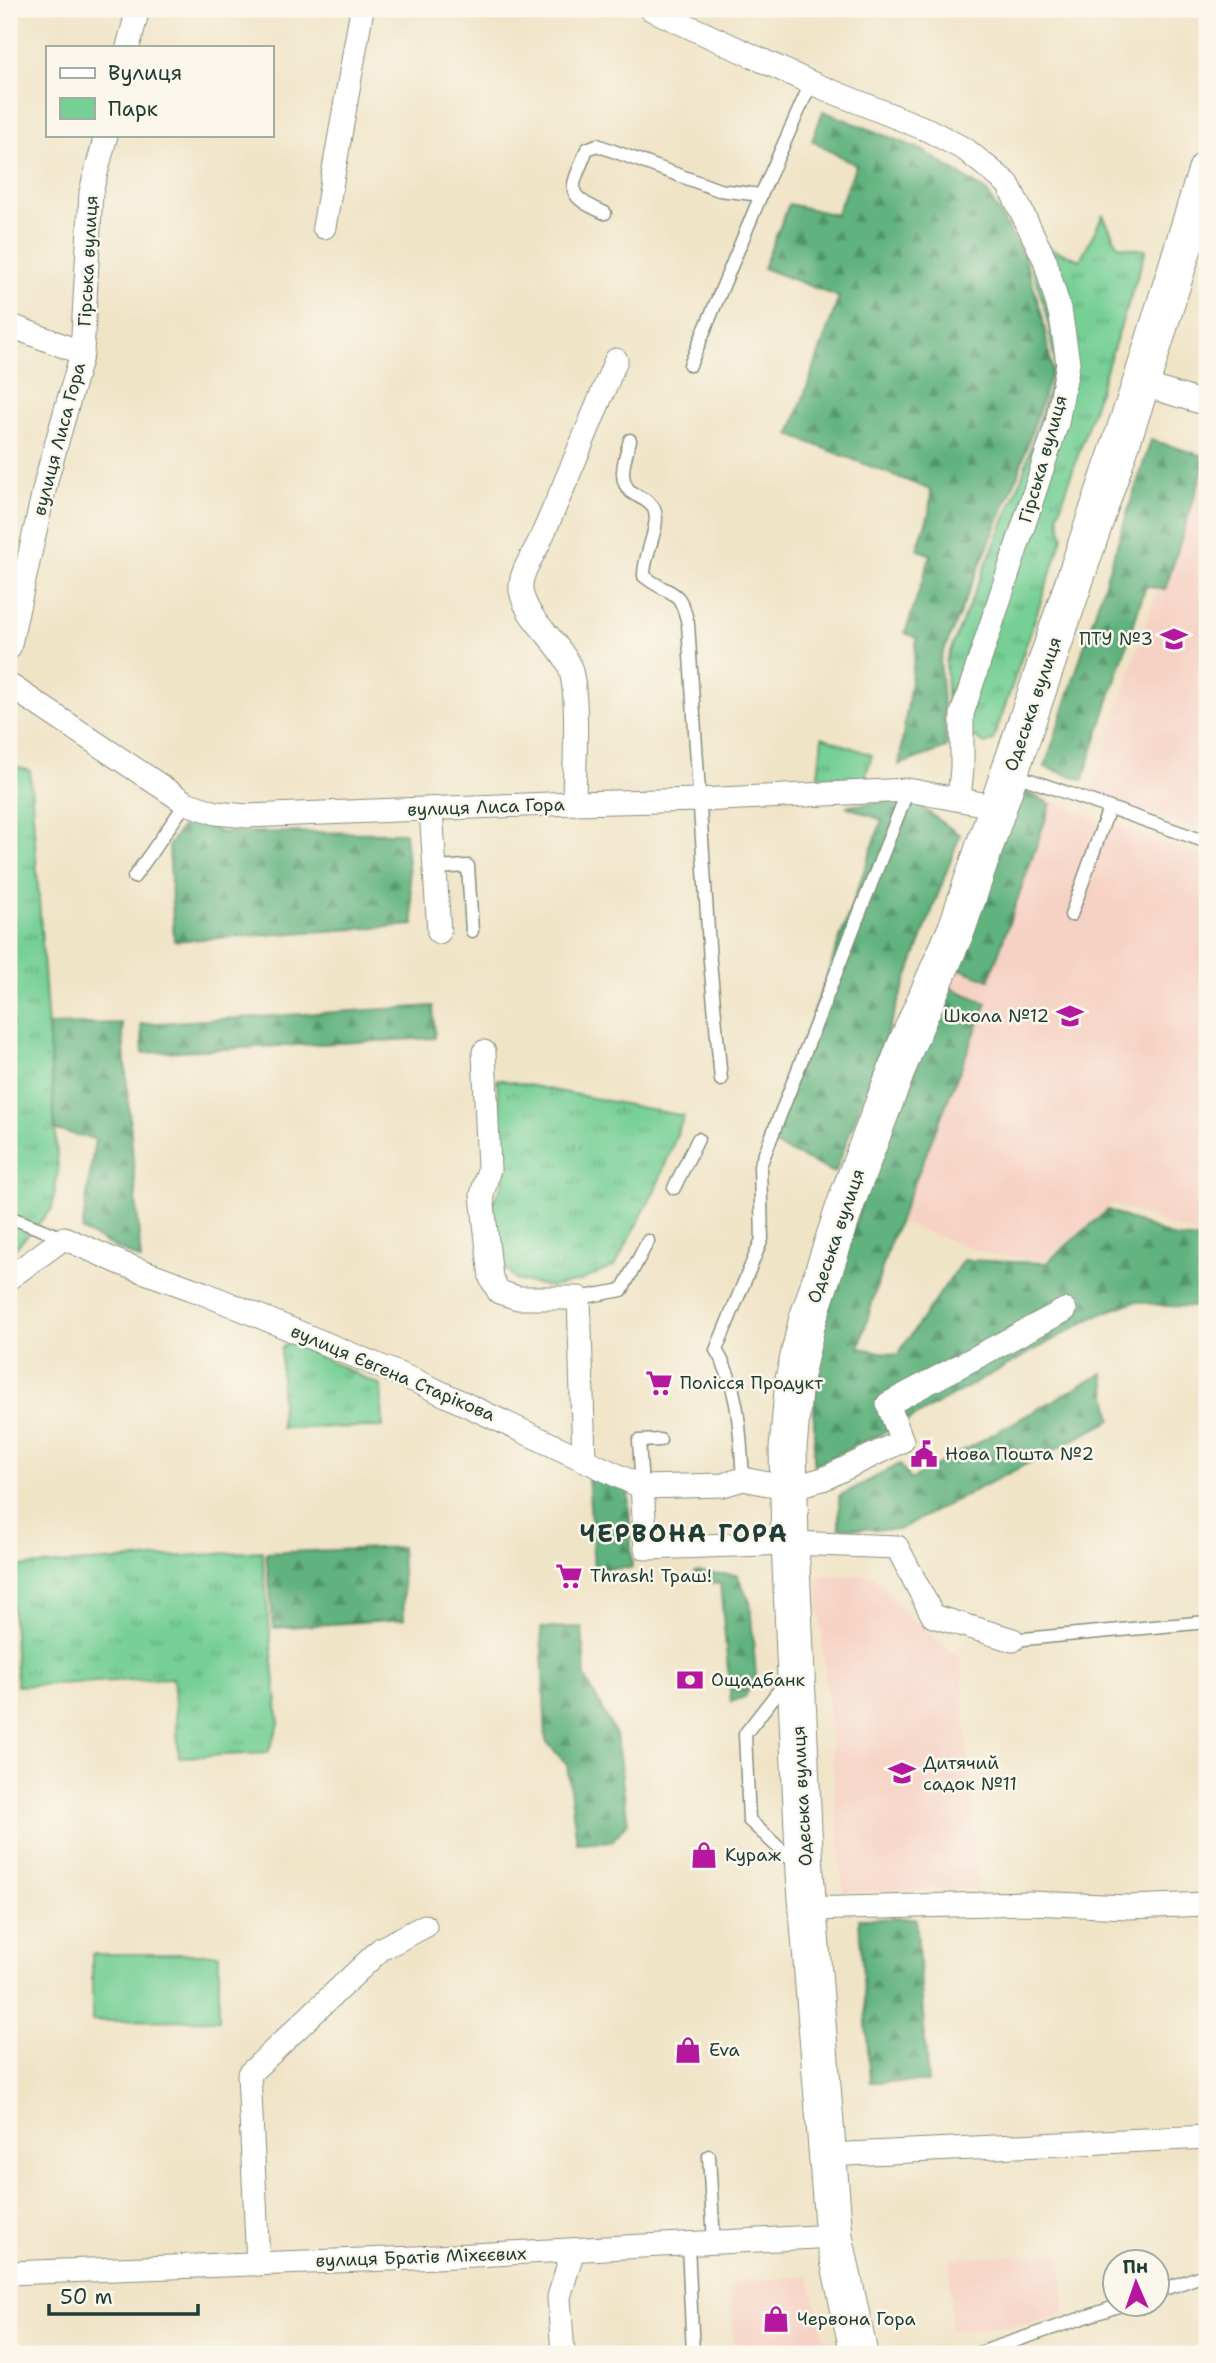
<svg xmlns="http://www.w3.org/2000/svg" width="1216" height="2363" font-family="'Shantell Sans',sans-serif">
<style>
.built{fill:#f6d2c4}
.grass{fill:url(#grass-tufts);stroke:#4a8664;stroke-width:2}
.forest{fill:url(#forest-firs);stroke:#407859;stroke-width:2}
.green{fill:#76cf95;stroke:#4a8664;stroke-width:2}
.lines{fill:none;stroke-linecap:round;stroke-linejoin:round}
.service-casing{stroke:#88907e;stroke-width:15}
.minor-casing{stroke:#88907e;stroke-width:25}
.primary-casing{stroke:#88907e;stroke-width:39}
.service{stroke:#fff;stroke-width:12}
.minor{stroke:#fff;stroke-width:23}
.primary{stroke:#fff;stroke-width:37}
.labels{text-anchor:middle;stroke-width:5;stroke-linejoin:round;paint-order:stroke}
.street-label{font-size:18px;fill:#1f3d34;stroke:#fbf7ec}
.poi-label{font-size:18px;fill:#1f3d34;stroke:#fbf7ec;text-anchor:start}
.district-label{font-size:24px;font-weight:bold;letter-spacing:2px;fill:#1f3d34;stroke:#fbf7ec}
</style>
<defs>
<pattern id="grass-tufts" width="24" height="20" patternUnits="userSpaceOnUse" patternTransform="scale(1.75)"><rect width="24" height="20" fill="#76cf95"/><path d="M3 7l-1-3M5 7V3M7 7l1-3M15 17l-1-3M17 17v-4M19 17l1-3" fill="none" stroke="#60a97a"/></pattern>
<pattern id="forest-firs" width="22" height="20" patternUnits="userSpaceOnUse" patternTransform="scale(1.75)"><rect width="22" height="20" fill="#60b27e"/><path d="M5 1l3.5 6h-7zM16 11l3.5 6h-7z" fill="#4f9268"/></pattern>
</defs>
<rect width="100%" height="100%" fill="#fbf7ec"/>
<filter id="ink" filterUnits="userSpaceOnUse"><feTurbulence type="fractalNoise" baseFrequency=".0143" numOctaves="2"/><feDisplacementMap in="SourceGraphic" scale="14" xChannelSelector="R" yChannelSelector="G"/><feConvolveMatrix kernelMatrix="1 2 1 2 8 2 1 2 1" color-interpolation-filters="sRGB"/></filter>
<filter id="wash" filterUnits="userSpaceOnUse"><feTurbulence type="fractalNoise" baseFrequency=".00686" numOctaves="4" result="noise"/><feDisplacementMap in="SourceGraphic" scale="28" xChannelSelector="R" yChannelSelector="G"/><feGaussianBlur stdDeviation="1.57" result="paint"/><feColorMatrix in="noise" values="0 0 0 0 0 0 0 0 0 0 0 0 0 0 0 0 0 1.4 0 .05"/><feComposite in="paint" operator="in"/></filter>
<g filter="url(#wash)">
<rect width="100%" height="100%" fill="#f0e4c7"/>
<g class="built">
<path d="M1207,433v399l-116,-39z"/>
<path d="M1020,789l187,71v379l-94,-35 -69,56 -52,-5 -130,-45z"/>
<path d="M874,1575l29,38 58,45 17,230 -135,4 -26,-316z"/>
<path d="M1062,2253l3,60 -30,11 -84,7 -1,-73z"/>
<path d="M809,2275l19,79h-94l-4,-70z"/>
</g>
<g class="grass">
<path d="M1103,215l15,31 28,4 -88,265 5,22 -70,204 -8,3 -13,-8 -23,10 -3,-85 75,-181 35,-113 -9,-52 -24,-78 57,23z"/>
<path d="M822,737l50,18 -7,23 -47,-2z"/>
<path d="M9,764l21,7 28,400 -6,38 -43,46z"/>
<path d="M497,1079l187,37 -28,72 -41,78 -35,15 -29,6 -35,-7 -19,-20 -7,-53 14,-25z"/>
<path d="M289,1341l92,45 2,41 -102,1v-79z"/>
<path d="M262,1551l17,173 -11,29 -89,4 -6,-79 -156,8 -7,-119z"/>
</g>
<g class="forest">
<path d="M823,111l99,39 65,42 37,64 18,59 10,55 -35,107 -77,183 6,88 -47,17 18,-127 -12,-5 26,-78 -14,-6 12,-35 2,-24 -141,-55 49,-138 -76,-29 26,-64 47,11 20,-50 -44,-24z"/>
<path d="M1151,440l56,17 -42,133 -19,-4 -63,194 -38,-13z"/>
<path d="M1020,789l31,15 -62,176 -37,-14z"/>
<path d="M910,799l50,36 -125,338 -67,-31 114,-322 -36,-14z"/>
<path d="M188,818l32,14 185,1 9,92 -240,16 -5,-96z"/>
<path d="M944,985l43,18 -99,245 -29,100 38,7 66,-95 83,3 62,-53 67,28 32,2v67l-41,-1 -31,-5 -37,14 -204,113 -80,37v-64l11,-83 47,-147z"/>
<path d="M433,1006l2,32 -292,15 -2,-29z"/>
<path d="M122,1023l19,237 -59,-29 13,-92 -40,-9 -7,-105z"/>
<path d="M1103,1373l9,47 -214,110 -59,-2v-32l61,-32 10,16z"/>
<path d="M588,1475l40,14 4,79 -38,1z"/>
<path d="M401,1547l3,72 -130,9 -8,-75z"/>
<path d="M694,1572l43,3 13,27 6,74 -11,21 -14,5 -11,-118 -26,-6z"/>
<path d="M582,1627l3,50 31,58 12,88 -16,18 -35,2 -10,-78 -21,-24 -5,-113z"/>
<path d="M916,1918l12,164h-58l-11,-163z"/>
</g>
<path class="green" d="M92,1954h127v66l-127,1z"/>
</g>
<g filter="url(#ink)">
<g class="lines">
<defs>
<g id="service">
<path d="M605,213c-44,-19 -33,-24 -18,-64l10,-4 122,45 42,5"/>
<path d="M690,365l71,-170 50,-112"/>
<path d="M630,440c-4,16 -14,39 1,52 4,3 9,5 14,8 4,3 9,6 10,12 5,15 -12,45 -11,64 27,22 35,8 44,48l22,337 11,119"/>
<path d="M1013,774l194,68"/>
<path d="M435,868l33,-2 4,65"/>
<path d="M134,877l52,-74"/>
<path d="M1071,915l38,-107"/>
<path d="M674,1188l24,-49"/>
<path d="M9,1217l55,21"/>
<path d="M579,1298l43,-8 26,-49"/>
<path d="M743,1479c-3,-43 -3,-92 -27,-129l46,-111 -2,-73 148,-376"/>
<path d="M642,1487l-3,-46 21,-1"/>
<path d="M1013,1640l194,-18"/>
<path d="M787,1680l-42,54 4,86 48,45"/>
<path d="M709,2156l5,87"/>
<path d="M688,2244l5,110"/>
<path d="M1156,2292l51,-18"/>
<path d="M976,2354l148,-50"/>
</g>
<g id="minor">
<path d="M651,9l160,74 117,47 38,20 42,34 37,76 16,56 7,47 -11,60 -95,291v54l-3,31"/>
<path d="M128,47l10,-38"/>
<path d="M324,227l38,-218"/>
<path d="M9,325l73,28"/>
<path d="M1141,384l66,20"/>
<path d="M9,648l38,-171 35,-124 9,-161 15,-57"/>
<path d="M9,685l177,118 30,10 31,3 327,-13 126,-3 208,-10 90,17"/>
<path d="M574,803c0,-32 6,-111 -5,-138 -12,-27 -43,-44 -48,-75 -2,-18 15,-38 21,-54 26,-58 50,-118 74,-176"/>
<path d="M431,809l8,123"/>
<path d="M484,1052l5,117 -7,26 9,83 8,14 19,6h61l5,161"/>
<path d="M9,1278l55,-40 59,26 80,29 215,89 224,105 81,-2 20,-6 46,9 34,-9 79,-38 -14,-37 177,-94"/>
<path d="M642,1487l4,61 144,-5 107,4 36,69 80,24"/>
<path d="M808,1909l222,-6 98,4 79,-3"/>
<path d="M827,2155l380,-18"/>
<path d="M258,2264l-9,-190 132,-125 44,-23"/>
<path d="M9,2273l407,-15 418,-22"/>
<path d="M563,2354l-4,-57 14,-47"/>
</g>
<path id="primary" d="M859,2354l-25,-118 -29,-363 -15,-330 -2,-94 6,-70 13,-57 40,-122 58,-152 52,-120 184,-544 66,-214"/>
</defs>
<use href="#service" class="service-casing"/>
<use href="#minor" class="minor-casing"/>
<use href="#primary" class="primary-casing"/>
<use href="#service" class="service"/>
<use href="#minor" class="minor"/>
<use href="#primary" class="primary"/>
</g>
</g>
<defs>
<symbol id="university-bare" viewBox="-9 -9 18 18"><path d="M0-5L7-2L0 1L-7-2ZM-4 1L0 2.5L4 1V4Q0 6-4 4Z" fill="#b5179e" stroke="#fbf7ec" stroke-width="2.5" paint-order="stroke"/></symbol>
<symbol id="school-bare" viewBox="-9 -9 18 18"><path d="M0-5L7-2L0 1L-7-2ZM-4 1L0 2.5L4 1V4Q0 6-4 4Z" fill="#b5179e" stroke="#fbf7ec" stroke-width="2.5" paint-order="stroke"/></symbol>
<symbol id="supermarket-bare" viewBox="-9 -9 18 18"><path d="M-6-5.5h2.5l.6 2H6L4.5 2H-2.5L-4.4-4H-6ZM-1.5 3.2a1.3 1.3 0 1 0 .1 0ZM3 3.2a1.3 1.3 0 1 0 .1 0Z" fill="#b5179e" stroke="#fbf7ec" stroke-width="2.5" paint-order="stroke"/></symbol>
<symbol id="civic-bare" viewBox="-9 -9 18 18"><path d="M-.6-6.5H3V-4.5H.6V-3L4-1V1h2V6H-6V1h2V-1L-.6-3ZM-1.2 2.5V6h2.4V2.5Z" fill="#b5179e" stroke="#fbf7ec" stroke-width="2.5" paint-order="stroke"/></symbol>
<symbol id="bank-bare" viewBox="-9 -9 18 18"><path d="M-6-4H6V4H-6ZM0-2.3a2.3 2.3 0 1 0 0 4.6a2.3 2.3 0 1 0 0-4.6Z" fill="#b5179e" stroke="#fbf7ec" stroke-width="2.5" paint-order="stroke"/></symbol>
<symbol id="shop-bare" viewBox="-9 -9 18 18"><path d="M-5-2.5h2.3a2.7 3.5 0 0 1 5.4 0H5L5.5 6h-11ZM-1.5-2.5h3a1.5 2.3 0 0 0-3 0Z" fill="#b5179e" stroke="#fbf7ec" stroke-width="2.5" paint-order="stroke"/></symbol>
</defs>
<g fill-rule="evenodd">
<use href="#university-bare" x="1155" y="620" width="38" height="38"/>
<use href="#school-bare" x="1051" y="997" width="38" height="38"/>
<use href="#supermarket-bare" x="640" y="1364" width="38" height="38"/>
<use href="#civic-bare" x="905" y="1435" width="38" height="38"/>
<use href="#supermarket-bare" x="550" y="1557" width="38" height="38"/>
<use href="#bank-bare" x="671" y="1661" width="38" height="38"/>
<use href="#school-bare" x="883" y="1754" width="38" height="38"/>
<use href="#shop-bare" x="685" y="1836" width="38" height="38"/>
<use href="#shop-bare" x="669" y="2031" width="38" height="38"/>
<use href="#shop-bare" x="757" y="2300" width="38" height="38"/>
</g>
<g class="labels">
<g class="street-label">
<text transform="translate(88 261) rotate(-87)" y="6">Гірська вулиця</text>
<text transform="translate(59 439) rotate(-75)" y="6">вулиця Лиса Гора</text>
<text transform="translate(1043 459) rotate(-74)" y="6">Гірська вулиця</text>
<text transform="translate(1033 704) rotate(-71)" y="6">Одеська вулиця</text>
<text transform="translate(486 807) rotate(-2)" y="6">вулиця Лиса Гора</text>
<text transform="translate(836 1236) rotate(-71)" y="6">Одеська вулиця</text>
<text transform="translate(393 1373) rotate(23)" y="6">вулиця Євгена Старікова</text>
<text transform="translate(802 1796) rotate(-93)" y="6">Одеська вулиця</text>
<text transform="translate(421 2257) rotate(-2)" y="6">вулиця Братів Міхєєвих</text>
</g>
<g class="poi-label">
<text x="1153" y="645" text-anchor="end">ПТУ №3</text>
<text x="1049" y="1022" text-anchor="end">Школа №12</text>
<text x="680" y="1389">Полісся Продукт</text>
<text x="945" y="1460">Нова Пошта №2</text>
<text x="590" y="1582">Thrash! Траш!</text>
<text x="711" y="1686">Ощадбанк</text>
<text x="923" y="1769">Дитячий<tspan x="923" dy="21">садок №11</tspan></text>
<text x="725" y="1861">Кураж</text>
<text x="709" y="2056">Eva</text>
<text x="797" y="2325">Червона Гора</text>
</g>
<g class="district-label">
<text x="684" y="1542">ЧЕРВОНА ГОРА</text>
</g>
</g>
<rect width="1216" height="2363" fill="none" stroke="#fbf7ec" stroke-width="35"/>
<rect x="46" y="46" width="228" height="91" fill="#fbf7ec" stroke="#a3ada2" stroke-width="2"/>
<rect x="60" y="68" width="35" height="10" fill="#ffffff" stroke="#a3ada2" stroke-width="2"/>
<text x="108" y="80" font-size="21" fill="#1f3d34">Вулиця</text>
<rect x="60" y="98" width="35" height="21" fill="#76cf95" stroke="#a3ada2" stroke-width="2"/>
<text x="108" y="116" font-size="21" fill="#1f3d34">Парк</text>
<g transform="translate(1136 2283) rotate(358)"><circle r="33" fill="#fbf7ec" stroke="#a3ada2" stroke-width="2"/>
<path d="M0-5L12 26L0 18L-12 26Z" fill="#b5179e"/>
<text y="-10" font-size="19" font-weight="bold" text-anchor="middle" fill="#1f3d34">Пн</text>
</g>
<path d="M49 2304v10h149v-10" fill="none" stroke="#1f3d34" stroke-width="3.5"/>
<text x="60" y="2304" font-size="21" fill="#1f3d34" stroke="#fbf7ec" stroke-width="5" paint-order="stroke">50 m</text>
</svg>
